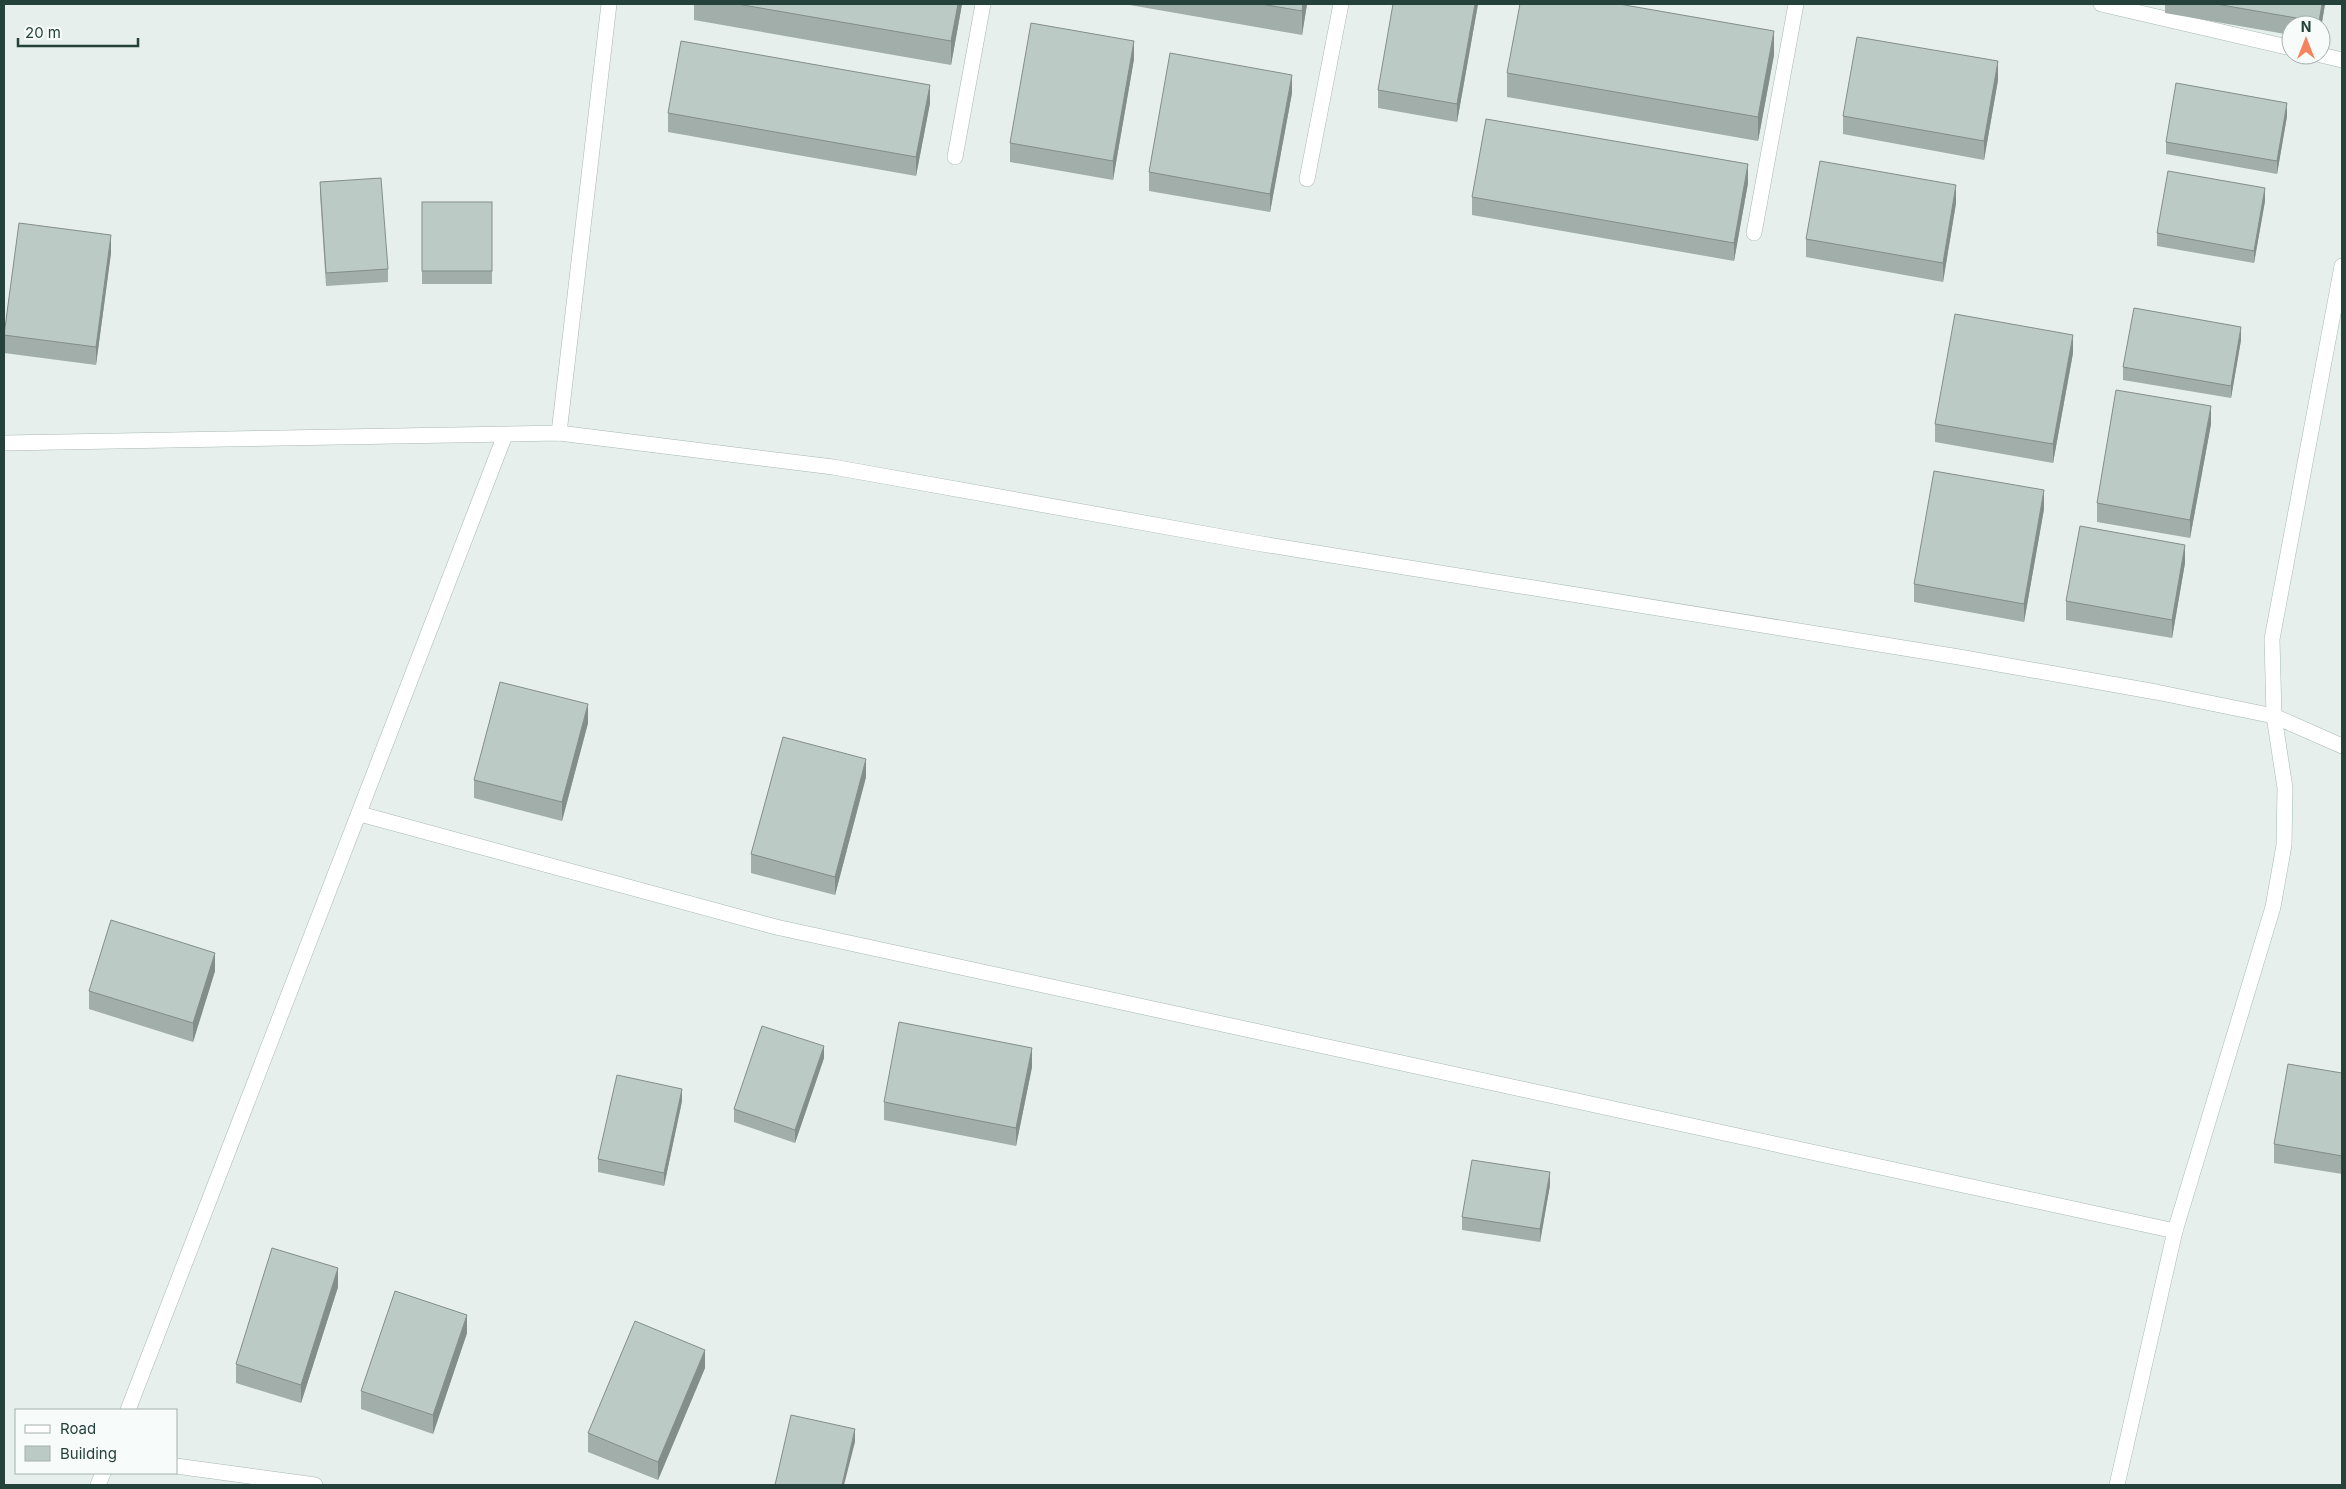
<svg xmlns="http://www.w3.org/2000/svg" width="2346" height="1489" font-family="Inter,sans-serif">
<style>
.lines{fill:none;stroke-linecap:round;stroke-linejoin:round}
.minor-casing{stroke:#a8b8b2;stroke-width:16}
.secondary-casing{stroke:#a4bbb3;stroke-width:16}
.minor{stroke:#fff;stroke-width:15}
.secondary{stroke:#fff;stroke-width:15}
.wall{fill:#a1aea9}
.shaded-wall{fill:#838d89}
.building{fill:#bbcac4;stroke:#838d89}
</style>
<rect width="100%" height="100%" fill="#e6efeb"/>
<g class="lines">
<defs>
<g id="minor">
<path d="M2101,4l190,44"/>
<path d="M2321,55l21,5"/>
<path d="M955,157l28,-153"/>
<path d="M1307,179l34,-175"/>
<path d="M1754,233l42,-229"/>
<path d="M559,433l50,-429"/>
<path d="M4,443l555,-10 274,34 423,76 703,114 197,35 118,24 68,30"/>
<path d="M360,814l416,113 1399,304"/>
<path d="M128,1410l377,-975"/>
<path d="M176,1466l139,19"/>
<path d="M98,1485l5,-12"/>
</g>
<path id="secondary" d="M2117,1485l58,-254 98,-324 11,-62 1,-57 -11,-72 -2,-77 70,-373"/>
</defs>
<use href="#minor" class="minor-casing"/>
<use href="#secondary" class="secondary-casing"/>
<use href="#minor" class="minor"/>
<use href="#secondary" class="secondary"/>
</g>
<g class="wall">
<path d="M694,4h268l-11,61 -257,-45z"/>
<path d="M1124,4h183l-5,31z"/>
<path d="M1478,4l-21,118 -79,-14v-18z"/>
<path d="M2165,4h160l-4,24v-3h-30v10l-126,-22z"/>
<path d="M1774,55l-16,86 -251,-44v-24z"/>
<path d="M1134,59l-21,121 -103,-18v-19z"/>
<path d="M1998,80l-14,80 -141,-26v-18z"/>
<path d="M1292,93l-22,119 -121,-21v-19z"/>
<path d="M930,103l-14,73 -248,-44v-19z"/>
<path d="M2287,116l-10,58 -111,-20v-12z"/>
<path d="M320,182l68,87v13l-62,4 -6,-92z"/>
<path d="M1748,183l-14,78 -262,-46v-18z"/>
<path d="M2265,201l-11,62 -97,-17v-13z"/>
<rect x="422" y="202" width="70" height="82"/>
<path d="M1956,203l-13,79 -137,-25v-18z"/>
<path d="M111,253l-15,112 -92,-12v-18z"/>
<path d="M2241,340l-10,58 -108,-18v-13z"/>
<path d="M2073,353l-20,110 -118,-21v-18z"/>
<path d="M2211,424l-21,114 -93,-16v-19z"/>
<path d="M2044,509l-20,113 -110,-20v-18z"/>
<path d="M2185,563l-13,75 -106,-18v-19z"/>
<path d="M588,723l-26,98 -88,-23v-18z"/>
<path d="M866,777l-31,118 -84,-22v-19z"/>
<path d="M215,971l-22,71 -104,-33v-18z"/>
<path d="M824,1058l-29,85 -61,-21v-13z"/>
<path d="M1032,1067l-16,79 -132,-26v-18z"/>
<path d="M2342,1073v101l-68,-11v-19z"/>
<path d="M682,1101l-18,85 -66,-14v-13z"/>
<path d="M1550,1185l-10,57 -78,-12v-13z"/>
<path d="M338,1287l-37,116 -65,-20v-19z"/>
<path d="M467,1333l-34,101 -72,-25v-18z"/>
<path d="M705,1368l-47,112 -70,-28v-19z"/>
</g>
<g class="shaded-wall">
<path d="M958,4h4l-11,61v-24z"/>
<path d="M1303,4h4l-5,31v-24z"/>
<path d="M1475,4h3l-21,118v-18z"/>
<path d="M2322,4h3l-4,24v-3h-2v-3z"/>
<path d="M1774,31v24l-16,86v-24z"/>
<path d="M1134,41v18l-21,121v-19z"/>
<path d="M1998,61v19l-14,80v-19z"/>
<path d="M1292,75v18l-22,119v-18z"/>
<path d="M930,85v18l-14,73v-19z"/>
<path d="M2287,103v13l-10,58v-13z"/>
<path d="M1748,164v19l-14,78v-18z"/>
<path d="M1956,185v18l-13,79v-19z"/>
<path d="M2265,188v13l-11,62v-12z"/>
<path d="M111,235v18l-15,112v-18z"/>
<path d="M2241,327v13l-10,58v-12z"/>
<path d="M2073,335v18l-20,110v-19z"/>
<path d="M2211,406v18l-21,114v-18z"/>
<path d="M2044,490v19l-20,113v-18z"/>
<path d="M2185,545v18l-13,75v-18z"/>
<path d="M588,704v19l-26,98v-19z"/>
<path d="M866,759v18l-31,118v-18z"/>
<path d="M215,953v18l-22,71v-19z"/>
<path d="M824,1046v12l-29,85v-13z"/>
<path d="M1032,1048v19l-16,79v-18z"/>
<path d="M682,1089v12l-18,85v-13z"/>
<path d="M1550,1172v13l-10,57v-13z"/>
<path d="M338,1268v19l-37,116v-18z"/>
<path d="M467,1315v18l-34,101v-19z"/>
<path d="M705,1350v18l-47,112v-18z"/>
<path d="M855,1429v13l-11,43h-2z"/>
</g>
<g class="building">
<path d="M737,4h221l-7,37z"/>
<path d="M1261,4h42l-1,7z"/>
<path d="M1393,4h82l-18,100 -79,-14z"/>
<path d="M1520,4h99l155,27 -16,86 -251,-44z"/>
<path d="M2216,4h106l-3,18z"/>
<path d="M1031,23l103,18 -21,120 -103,-18z"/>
<path d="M1857,37l141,24 -14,80 -141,-25z"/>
<path d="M681,41l249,44 -14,72 -248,-44z"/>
<path d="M1170,53l122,22 -22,119 -121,-22z"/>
<path d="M2176,83l111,20 -10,58 -111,-19z"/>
<path d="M1486,119l262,45 -14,79 -262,-46z"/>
<path d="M1820,161l136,24 -13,78 -137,-24z"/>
<path d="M2168,171l97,17 -11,63 -97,-18z"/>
<path d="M381,178l7,91 -62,4 -6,-91z"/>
<rect x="422" y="202" width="70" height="69"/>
<path d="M19,223l92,12 -15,112 -92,-12z"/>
<path d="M2134,308l107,19 -10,59 -108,-19z"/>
<path d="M1955,314l118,21 -20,109 -118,-20z"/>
<path d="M2116,390l95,16 -21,114 -93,-17z"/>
<path d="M1934,471l110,19 -20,114 -110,-20z"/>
<path d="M2080,526l105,19 -13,75 -106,-19z"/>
<path d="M500,682l88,22 -26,98 -88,-22z"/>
<path d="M783,737l83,22 -31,118 -84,-23z"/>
<path d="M111,920l104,33 -22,70 -104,-32z"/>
<path d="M899,1022l133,26 -16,80 -132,-26z"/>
<path d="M762,1026l62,20 -29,84 -61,-21z"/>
<path d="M2288,1064l54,9v83l-68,-12z"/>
<path d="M617,1075l65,14 -18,84 -66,-14z"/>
<path d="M1472,1160l78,12 -10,57 -78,-12z"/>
<path d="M272,1248l66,20 -37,117 -65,-21z"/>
<path d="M395,1291l72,24 -34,100 -72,-24z"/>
<path d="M635,1321l70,29 -47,112 -70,-29z"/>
<path d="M791,1415l64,14 -13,56h-67z"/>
</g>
<rect width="2346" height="1489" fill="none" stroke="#24423a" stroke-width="10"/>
<rect x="15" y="1409" width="162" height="65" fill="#f7fbf9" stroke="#a3b1ad"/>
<rect x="25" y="1425" width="25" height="8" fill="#ffffff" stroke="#a3b1ad"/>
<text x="60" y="1434" font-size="15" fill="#24423a">Road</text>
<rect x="25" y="1446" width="25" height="15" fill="#bbcac4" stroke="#a3b1ad"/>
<text x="60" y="1459" font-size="15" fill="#24423a">Building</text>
<g transform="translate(2306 40)"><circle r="24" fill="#f7fbf9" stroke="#a3b1ad"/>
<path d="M0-4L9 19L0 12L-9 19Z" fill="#f4845f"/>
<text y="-8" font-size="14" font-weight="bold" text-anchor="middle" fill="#24423a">N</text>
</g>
<path d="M18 38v8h120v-8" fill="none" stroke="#24423a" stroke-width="2.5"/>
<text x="25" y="38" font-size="15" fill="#24423a" stroke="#f7fbf9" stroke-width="4" paint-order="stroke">20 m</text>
</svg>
